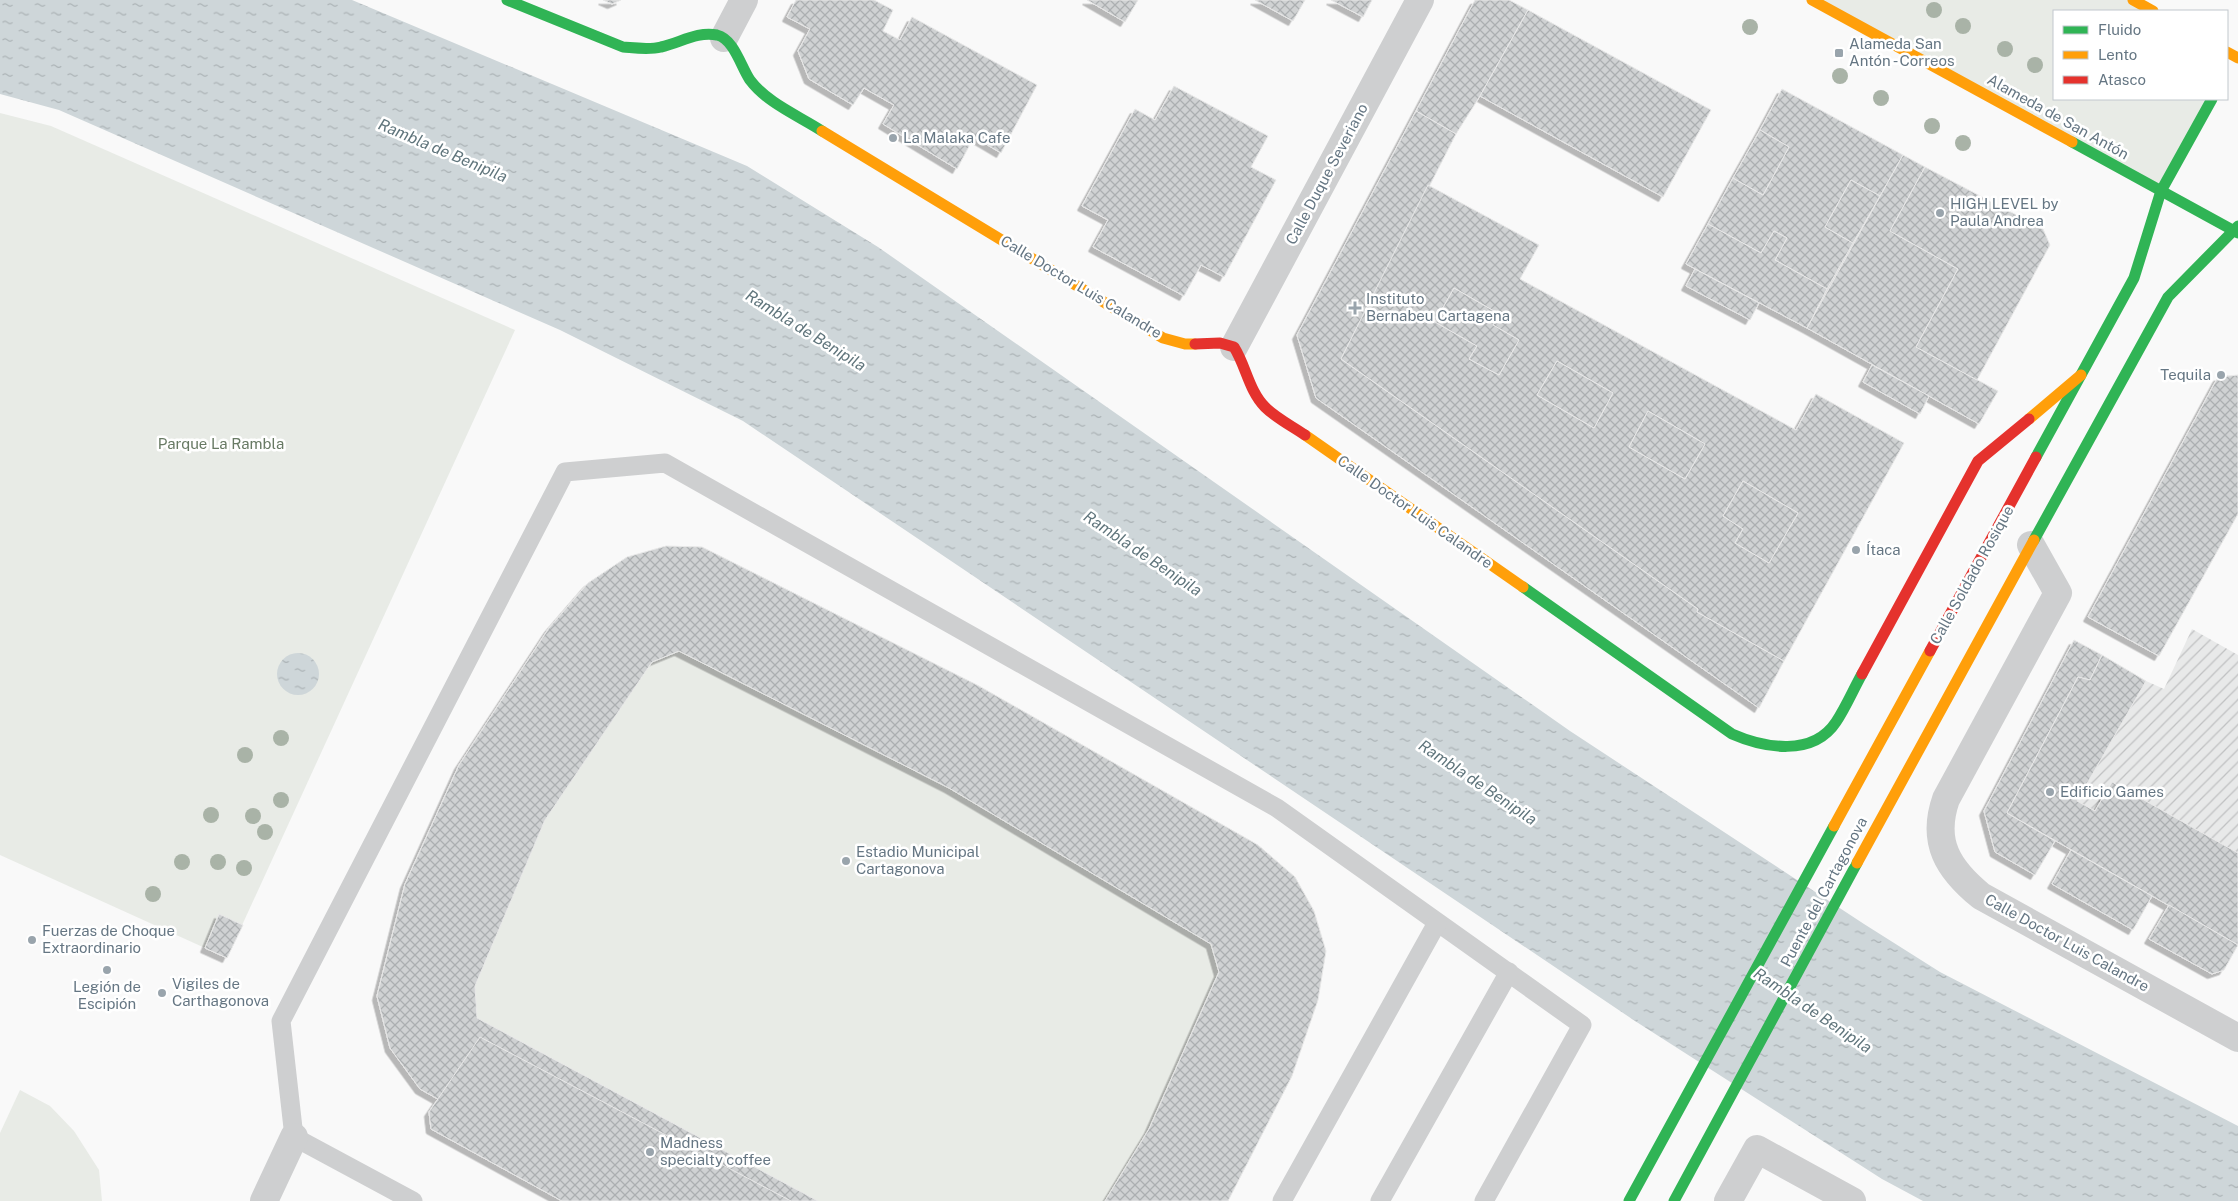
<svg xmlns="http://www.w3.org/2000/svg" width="2238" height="1201" font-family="'Public Sans',sans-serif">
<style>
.industrial{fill:url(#industrial-furrows)}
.green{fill:#e8ebe6}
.water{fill:url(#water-ripples)}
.building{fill:url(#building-cross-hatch);stroke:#e8e8e8;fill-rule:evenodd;filter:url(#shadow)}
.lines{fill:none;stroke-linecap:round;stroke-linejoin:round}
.lane{stroke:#cecfd0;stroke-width:19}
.street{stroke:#cecfd0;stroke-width:28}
.fast{stroke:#30b455;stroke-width:11}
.slow{stroke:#ff9f0a;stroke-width:11}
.jam{stroke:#e5322d;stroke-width:11}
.tree{fill:#a9b3a7}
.poi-dot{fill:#99a4ac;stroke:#fff;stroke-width:2}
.labels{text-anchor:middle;stroke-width:5;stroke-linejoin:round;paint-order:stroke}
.poi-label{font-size:15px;fill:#657683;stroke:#fff;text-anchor:start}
.street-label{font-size:15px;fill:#657683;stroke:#fff}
.park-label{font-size:15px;fill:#687a64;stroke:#fff}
.water-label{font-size:16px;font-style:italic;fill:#60757c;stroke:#fff}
</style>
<defs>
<pattern id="industrial-furrows" width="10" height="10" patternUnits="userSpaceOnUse" patternTransform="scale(1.25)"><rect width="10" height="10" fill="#e8e9e9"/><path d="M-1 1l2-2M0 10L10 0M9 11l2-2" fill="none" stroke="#c0c1c2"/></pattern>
<pattern id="water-ripples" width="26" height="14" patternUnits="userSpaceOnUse" patternTransform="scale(1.25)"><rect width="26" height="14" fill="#ced6d9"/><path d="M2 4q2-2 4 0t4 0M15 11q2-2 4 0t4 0" fill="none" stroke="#abb2b5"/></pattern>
<pattern id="building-cross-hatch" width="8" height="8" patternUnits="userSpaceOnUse" patternTransform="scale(1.25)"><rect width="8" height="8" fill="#d0d2d3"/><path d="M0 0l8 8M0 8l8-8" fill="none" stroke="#acafb1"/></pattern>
<filter id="shadow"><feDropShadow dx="-4.5" dy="4.5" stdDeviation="0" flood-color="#0004"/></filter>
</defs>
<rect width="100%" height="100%" fill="#f9f9f9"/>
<path class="industrial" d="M2192,629l46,26v198l-126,-71 -17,29 -18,-10 69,-120 18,8z"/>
<g class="green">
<path d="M1812,0h321l20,11h-99v88h158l-51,92z"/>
<path d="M0,113l51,13 464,204 -288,628 -227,-103z"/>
<path d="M666,546l36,1 277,139 279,159 37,32 19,34 12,40 -8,49 -26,76 -64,125h-610l-228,-153 -13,-52 28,-112 54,-119 90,-137 78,-71z"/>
<path d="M20,1090l30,16 24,25 25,39 3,31h-102v-68z"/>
</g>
<g class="water">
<path d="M0,0h352l395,166 131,81 692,484 294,193 76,48 298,154v75h-315l-41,-22 -247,-158 -892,-600 -183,-91 -501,-220 -59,-16z"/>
<circle cx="298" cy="674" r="21"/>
</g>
<g class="building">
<path d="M603,0h18l-9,4z"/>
<path d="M796,0h78l19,10 -10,21 17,9 12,-23 125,68 -36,68 -27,-16 -17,32 -74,-45 11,-19 -30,-17 -11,17 -44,-26 -11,-28 12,-22 -23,-12z"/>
<path d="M1087,0h51l-13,22z"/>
<path d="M1255,0h50l-12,21z"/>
<path d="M1331,0h41l-9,17z"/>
<path d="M1475,0h34l19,10 -48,86 -24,38 -40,-23z"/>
<path d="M1528,10l183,100 -48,87 -183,-101z"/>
<path d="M1174,86l94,50 -17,31 25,13 -52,97 -23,-12 -17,31 -91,-49 15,-27 -26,-14 53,-97 20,11z"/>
<path d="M1782,89l121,66 -23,41 -29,-16 -26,47 28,16 -26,46 -52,-29 12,-22 -13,-7 -13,22 -53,-29 25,-46 30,17 26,-48 -29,-17z"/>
<path d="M1416,111l40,23 -115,225 357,250 -1,3 87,49 -25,47 -443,-310 -19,-63z"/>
<path d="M1760,130l29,17 -26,48 -30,-17z"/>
<path d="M1903,155l22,12 -35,64 68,38 -42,78 82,44 -19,33 -172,-96z"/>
<path d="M1925,167l118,62 7,16 -73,135 -61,-33 42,-78 -68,-38z"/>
<path d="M1851,180l29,16 -27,47 -28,-16z"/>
<path d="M1428,185l111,60 -19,34 276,151 20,-36 88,49 -120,218 -87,-49 1,-3 -357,-250zM1454,288l45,26 -6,11 26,15 -20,35 -30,-16 8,-13 -42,-24zM1557,361l56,32 -19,35 -57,-33zM1648,411l57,33 -20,35 -56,-32zM1743,481l55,32 -29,50 -34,-20 8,-14 -20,-13z"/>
<path d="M1708,224l53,29 13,-22 13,7 -12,22 52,29 -20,39 -121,-64z"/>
<path d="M1695,269l64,34 -9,17 -64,-34z"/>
<path d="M1454,288l45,26 -6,11 26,15 -20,35 -30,-16 8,-13 -42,-24z"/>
<path d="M1557,361l56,32 -19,35 -57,-33z"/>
<path d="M1872,365l57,31 -9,18 -57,-32z"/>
<path d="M2226,375l12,6v96l-4,-3 -46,85 6,3 -17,30 -6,-3 -24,43 -45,-26z"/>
<path d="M2238,375v139l-79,142 -71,-39 130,-240z"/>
<path d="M1648,411l57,33 -20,35 -56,-32z"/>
<path d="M1743,481l55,32 -29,50 -34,-20 8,-14 -20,-13z"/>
<path d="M666,546l36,1 277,139 279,159 37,32 19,34 12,40 -8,49 -26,76 -64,125h-123l44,-72 70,-157 -8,-28 -262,-156 -270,-137 -27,11 -107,158 -70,166 2,32 341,183h-200l-198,-112 -30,-41 -13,-52 28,-112 54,-119 90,-137 39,-45 39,-26z"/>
<path d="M2074,640l28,15 -12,25 -12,-3 -71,136 48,28 -20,34 -40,-23 -11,-41z"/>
<path d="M2102,655l44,26 -69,120 18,10 17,-29 126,71v92l-231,-132 71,-136 12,3z"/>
<path d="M2071,850l81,46 -19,34 -81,-46z"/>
<path d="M2169,905l69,40 -14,25 -12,4 -63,-35z"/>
<path d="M219,914l24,11 -16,33 -22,-10z"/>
<path d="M480,1037l311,164h-229l-131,-72 -2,-17z"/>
</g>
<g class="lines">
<g class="lane">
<path d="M413,1201l-119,-64 -13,-116 284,-549 100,-9 612,345 305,217 -98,176"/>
<path d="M1282,1201l155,-278"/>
<path d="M1380,1201l129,-229"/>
</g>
<g class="street">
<path d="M724,38l20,-38"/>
<path d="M1234,347l186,-347"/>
<path d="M2031,545l27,48 -112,206c-15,43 2,70 35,97l257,142"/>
<path d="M264,1201l30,-64"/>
<path d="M1728,1201l29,-52 95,52"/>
</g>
<g class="fast">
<path d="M507,0l116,47c13,1 26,3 38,0 19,-4 36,-16 56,-12 17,4 24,32 33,45 17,23 49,36 72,51"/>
<path d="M2072,142l166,91"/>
<path d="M2036,457l98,-179 27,-87 51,-92"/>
<path d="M2034,540l134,-243 70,-71"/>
<path d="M1523,587l209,147c32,14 81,23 104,-12 10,-15 17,-32 26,-48"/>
<path d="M1629,1201l205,-375"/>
<path d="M1674,1201l183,-338"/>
</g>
<g class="slow">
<path d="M1812,0l260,142"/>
<path d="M2133,0l20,11"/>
<path d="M2227,52l11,6"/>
<path d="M822,131l341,207 22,6h10"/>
<path d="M2029,419l52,-44"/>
<path d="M1305,435l218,152"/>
<path d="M1834,826l96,-175"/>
<path d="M1857,863l177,-323"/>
</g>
<g class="jam">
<path d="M1195,344l25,-1 14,4c12,19 15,44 31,60 11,11 27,19 40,28"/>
<path d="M1930,651l106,-194"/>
<path d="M1862,674l116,-213 51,-42"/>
</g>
</g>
<g class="tree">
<circle cx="1934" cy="10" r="8"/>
<circle cx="1963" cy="26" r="8"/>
<circle cx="1750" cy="27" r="8"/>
<circle cx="2005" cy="49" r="8"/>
<circle cx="2035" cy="65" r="8"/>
<circle cx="1840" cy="76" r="8"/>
<circle cx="1881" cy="98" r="8"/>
<circle cx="1932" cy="126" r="8"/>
<circle cx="1963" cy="143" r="8"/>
<circle cx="281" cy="738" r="8"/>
<circle cx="245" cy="755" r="8"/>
<circle cx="281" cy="800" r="8"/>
<circle cx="211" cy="815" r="8"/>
<circle cx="253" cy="816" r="8"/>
<circle cx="265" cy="832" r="8"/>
<circle cx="182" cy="862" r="8"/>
<circle cx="218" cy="862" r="8"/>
<circle cx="244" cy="868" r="8"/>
<circle cx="153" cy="894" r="8"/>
</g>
<g class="poi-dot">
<rect x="1834" y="48" width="10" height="10" rx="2.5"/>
<circle cx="893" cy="138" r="5"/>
<circle cx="1940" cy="213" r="5"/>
<path d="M1352.5 300.5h5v5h5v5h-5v5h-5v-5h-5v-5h5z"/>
<circle cx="2221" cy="375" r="5"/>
<circle cx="1856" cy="550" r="5"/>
<circle cx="2050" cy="792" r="5"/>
<circle cx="846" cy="861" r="5"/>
<circle cx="32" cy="940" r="5"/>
<circle cx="107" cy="970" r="5"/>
<circle cx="162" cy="993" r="5"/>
<circle cx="650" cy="1152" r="5"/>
</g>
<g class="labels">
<g class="poi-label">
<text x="1849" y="49">Alameda San<tspan x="1849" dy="17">Antón - Correos</tspan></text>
<text x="903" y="143">La Malaka Cafe</text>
<text x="1950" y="209">HIGH LEVEL by<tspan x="1950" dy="17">Paula Andrea</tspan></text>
<text x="1366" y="304">Instituto<tspan x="1366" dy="17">Bernabeu Cartagena</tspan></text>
<text x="2211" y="380" text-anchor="end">Tequila</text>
<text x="1866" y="555">Ítaca</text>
<text x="2060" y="797">Edificio Games</text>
<text x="856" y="857">Estadio Municipal<tspan x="856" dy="17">Cartagonova</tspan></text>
<text x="42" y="936">Fuerzas de Choque<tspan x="42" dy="17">Extraordinario</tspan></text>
<text x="172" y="989">Vigiles de<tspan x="172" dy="17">Carthagonova</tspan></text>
<text x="107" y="992" text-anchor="middle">Legión de<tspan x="107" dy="17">Escipión</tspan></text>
<text x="660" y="1148">Madness<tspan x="660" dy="17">specialty coffee</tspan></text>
</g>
<g class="street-label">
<text transform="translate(2058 117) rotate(29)" y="5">Alameda de San Antón</text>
<text transform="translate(1327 174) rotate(-62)" y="5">Calle Duque Severiano</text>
<text transform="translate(1081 287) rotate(31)" y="5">Calle Doctor Luis Calandre</text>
<text transform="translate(1415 512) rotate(35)" y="5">Calle Doctor Luis Calandre</text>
<text transform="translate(1972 575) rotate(-61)" y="5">Calle Soldado Rosique</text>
<text transform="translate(1824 892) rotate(-62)" y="5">Puente del Cartagonova</text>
<text transform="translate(2067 943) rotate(29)" y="5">Calle Doctor Luis Calandre</text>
</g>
<g class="park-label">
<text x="221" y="449">Parque La Rambla</text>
</g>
<g class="water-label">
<text transform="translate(443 150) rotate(23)" y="6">Rambla de Benipila</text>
<text transform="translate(806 330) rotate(32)" y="6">Rambla de Benipila</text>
<text transform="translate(1143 553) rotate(34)" y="6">Rambla de Benipila</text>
<text transform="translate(1478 782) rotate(34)" y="6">Rambla de Benipila</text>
<text transform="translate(1813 1010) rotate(34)" y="6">Rambla de Benipila</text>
</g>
</g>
<rect x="2053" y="10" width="175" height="90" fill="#ffffff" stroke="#c1c8cd"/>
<rect x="2063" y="26" width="25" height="8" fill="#30b455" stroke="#c1c8cd"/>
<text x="2098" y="35" font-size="15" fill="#657683">Fluido</text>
<rect x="2063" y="51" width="25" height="8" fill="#ff9f0a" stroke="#c1c8cd"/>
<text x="2098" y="60" font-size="15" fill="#657683">Lento</text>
<rect x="2063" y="76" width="25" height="8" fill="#e5322d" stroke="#c1c8cd"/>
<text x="2098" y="85" font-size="15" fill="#657683">Atasco</text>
</svg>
